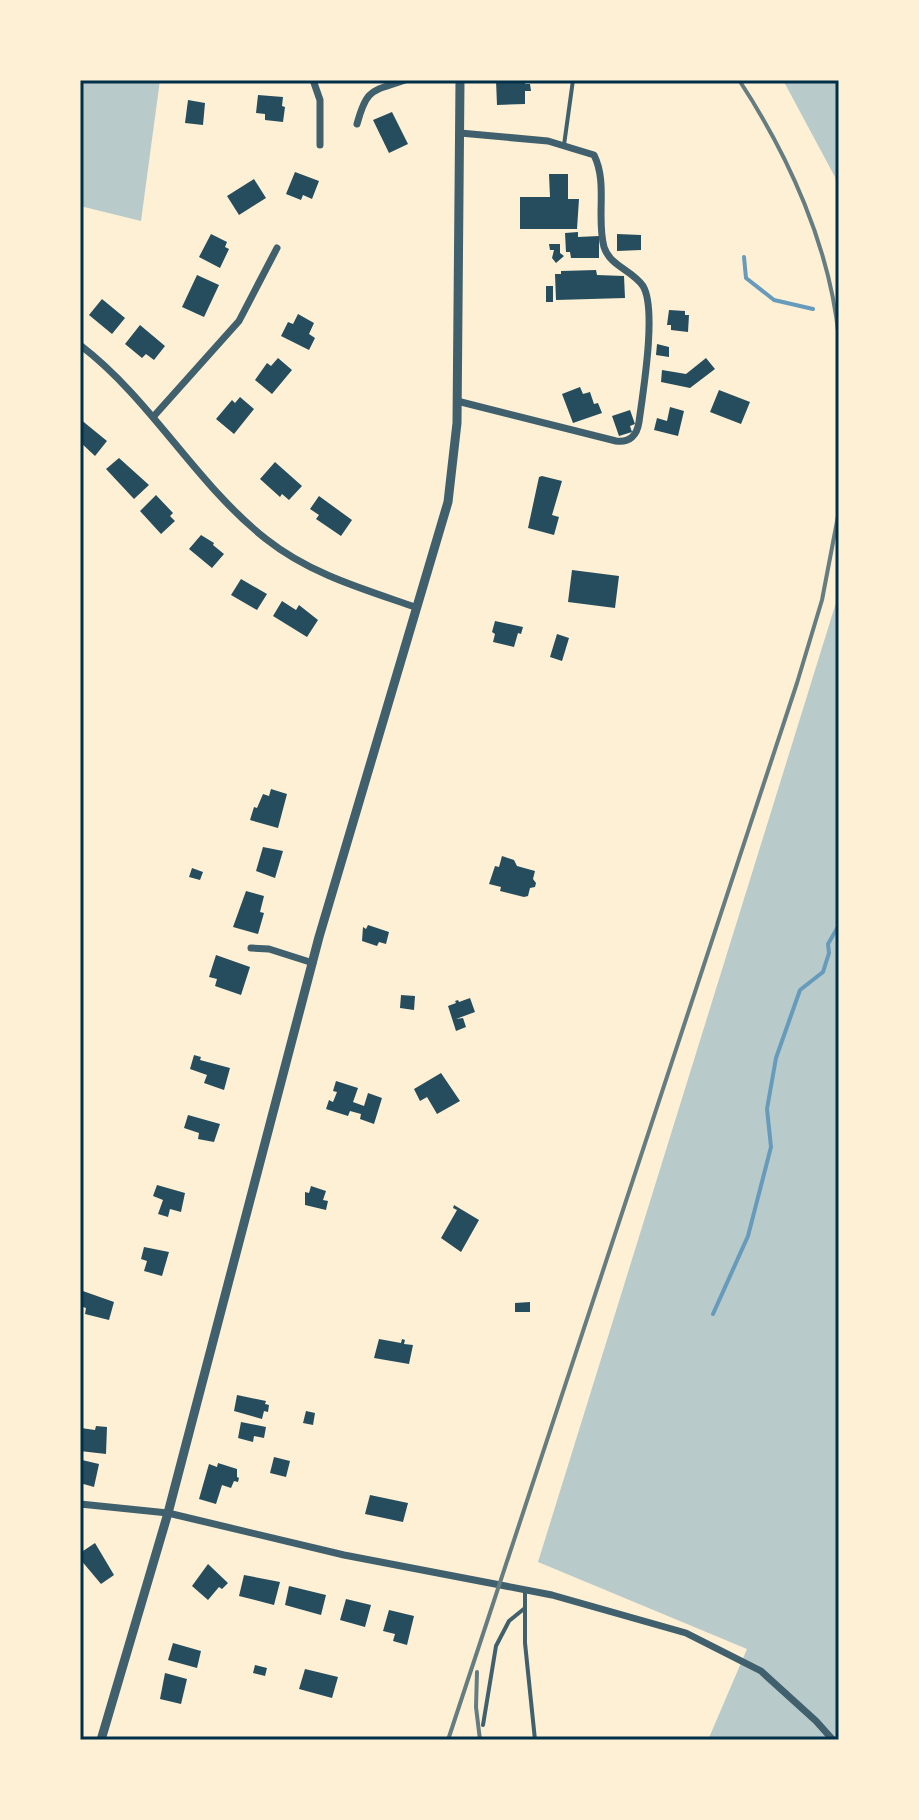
<svg xmlns="http://www.w3.org/2000/svg" width="919" height="1820" font-family="'Fira Sans',sans-serif">
<style>
.green{fill:#b9caca}
.lines{fill:none;stroke-linecap:round;stroke-linejoin:round}
.stream{stroke:#669bbc;stroke-width:4}
.building{fill:#264d5e}
.service{stroke:#3f606c;stroke-width:4}
.minor{stroke:#3f606c;stroke-width:7}
.tertiary{stroke:#3f606c;stroke-width:9}
.rail{stroke:#657d81;stroke-width:4}
.neatline{fill:none;stroke:#003049;stroke-width:3}
</style>
<rect width="100%" height="100%" fill="#fdf0d5"/>
<g class="green">
<path d="M80,80h80l-19,141 -61,-15z"/>
<path d="M783,80h56v114l-4,-17z"/>
<path d="M839,593v1147h-131l39,-91 -209,-87z"/>
</g>
<g class="lines">
<g class="stream">
<path d="M744,257l2,21 28,22 39,9"/>
<path d="M713,1314l35,-78 23,-89 -4,-38 9,-51 24,-68 23,-18 6,-19 -1,-9 11,-19"/>
</g>
</g>
<g class="building">
<path d="M496,80h29v4h5l1,7h-6v13l-28,1z"/>
<path d="M258,95l25,2 -1,9 3,1 -2,15 -18,-2v-6l-9,-1z"/>
<path d="M188,100l17,3 -2,22 -18,-2z"/>
<path d="M392,112l16,32 -19,9 -16,-33z"/>
<path d="M295,172l24,9 -7,18 -9,-4 -2,5 -15,-6z"/>
<path d="M549,174h19v25h11l-2,30h-57v-32h30z"/>
<path d="M254,179l12,19 -27,17 -12,-19z"/>
<path d="M578,232v5l21,-1v22h-28l-1,-6h-4l-1,-19z"/>
<path d="M211,234l16,8 -2,5 4,2 -9,19 -21,-11z"/>
<path d="M617,234l24,1v15l-24,1z"/>
<path d="M549,244h11v9l4,3 -8,7 -4,-5 2,-8h-4z"/>
<path d="M596,270l1,5 27,1 1,22 -69,2 -1,-26h6v-3z"/>
<path d="M197,275l22,10 -15,32 -22,-10z"/>
<rect x="546" y="286" width="7" height="16"/>
<path d="M102,299l23,19 -13,16 -23,-19z"/>
<path d="M669,310l16,1v4h4l-1,17 -17,-2v-5h-4z"/>
<path d="M298,314l16,9 -5,11 6,4 -6,12 -28,-14 7,-14 5,2z"/>
<path d="M140,325l25,21 -11,14 -8,-6 -4,4 -17,-14z"/>
<path d="M657,344l12,3v10l-13,-2z"/>
<path d="M278,358l14,12 -20,24 -17,-14 12,-17 4,3z"/>
<path d="M706,358l9,11 -25,19 -29,-6 1,-12 24,4z"/>
<path d="M580,387l3,7 7,-2 4,12 4,-1 4,10 -29,10 -11,-29z"/>
<path d="M719,390l31,12 -9,22 -31,-12z"/>
<path d="M240,397l14,12 -20,25 -18,-15 16,-19 3,3z"/>
<path d="M670,407l14,4 -6,25 -24,-6 3,-12 10,3z"/>
<path d="M630,410l5,14 -5,2 2,6 -13,4 -7,-20z"/>
<path d="M80,419l27,22 -12,15 -15,-14z"/>
<path d="M119,458l30,27 -15,14 -28,-30z"/>
<path d="M275,462l27,24 -13,14 -7,-6 -2,3 -20,-18z"/>
<path d="M542,476l20,5 -10,34 7,2 -5,18 -26,-7 11,-51z"/>
<path d="M156,495l17,18 -3,3 5,5 -14,13 -21,-23z"/>
<path d="M319,496l33,24 -11,16 -25,-17 3,-4 -9,-6z"/>
<path d="M201,535l13,8 -1,2 11,9 -12,14 -23,-19z"/>
<path d="M572,570l47,6 -4,32 -47,-6z"/>
<path d="M241,579l26,15 -10,16 -26,-15z"/>
<path d="M282,601l14,9 3,-5 19,15 -11,17 -34,-21z"/>
<path d="M495,621l28,6 -2,7 -3,-1 -4,14 -21,-5 2,-8 -3,-2z"/>
<path d="M557,634l12,4 -7,23 -12,-4z"/>
<path d="M271,789l16,5 -9,34 -28,-8 4,-13 3,1 6,-14 6,2z"/>
<path d="M263,847l20,4 -8,27 -19,-7z"/>
<path d="M502,856l12,4 3,6 18,5 -2,8 3,4 -1,4 -5,1 -2,8 -4,1 -24,-6 1,-4 -12,-3 6,-18 4,1z"/>
<path d="M192,868l11,4 -3,8 -11,-3z"/>
<path d="M246,891l18,5 -4,16 4,1 -6,21 -25,-7z"/>
<path d="M368,925l21,7 -3,12 -7,-2 -2,4 -15,-5 1,-14 3,2z"/>
<path d="M216,955l34,12 -9,28 -26,-9 2,-7 -8,-2z"/>
<path d="M401,995l14,1 -1,14 -14,-2z"/>
<path d="M470,998l5,14 -19,7 7,-1 3,9 -10,4 -8,-25 8,-3 -1,-2 3,-1 1,2z"/>
<path d="M194,1055l7,2 -1,3 30,8 -6,22 -20,-7 3,-8 -17,-6z"/>
<path d="M441,1073l19,28 -23,13 -10,-17 -7,4 -6,-12z"/>
<path d="M336,1081l22,7 -5,14 11,4 4,-13 14,5 -8,26 -14,-5 1,-5 -11,-3 -2,5 -22,-7 3,-9 4,2 4,-10 -4,-1z"/>
<path d="M188,1115l32,9 -6,18 -16,-3 1,-6 -15,-5z"/>
<path d="M157,1185l28,8 -4,19 -11,-3 -2,8 -10,-3 5,-14 -10,-4z"/>
<path d="M311,1186l15,5 -3,9 5,1 -2,9 -21,-5v-13l4,1z"/>
<path d="M454,1205l25,15 -18,32 -20,-14 16,-28 -4,-2z"/>
<path d="M144,1247l25,5 -7,24 -18,-5 3,-10 -6,-2z"/>
<path d="M80,1290l34,12 -5,18 -24,-6 1,-6 -6,-2z"/>
<path d="M530,1302v10h-15v-9z"/>
<path d="M379,1339l22,4 1,-4 3,1 -1,4 9,1 -4,19 -35,-6z"/>
<path d="M237,1395l29,6 -1,3 4,1 -1,7 -4,-1 -2,8 -28,-8z"/>
<path d="M306,1411l9,2 -2,12 -10,-2z"/>
<path d="M241,1422l25,5 -2,11 -10,-2 -1,6 -15,-4z"/>
<path d="M96,1426l11,1 -1,27 -26,-3 1,-23 14,2z"/>
<path d="M274,1457l16,4 -4,16 -16,-4z"/>
<path d="M82,1460l17,4 -5,23 -14,-4z"/>
<path d="M218,1463l19,6v8l2,1 -1,4 -4,-1 -3,7 -9,-3 -6,19 -17,-5 10,-35 8,3z"/>
<path d="M370,1495l38,8 -5,19 -38,-8z"/>
<path d="M95,1543l19,32 -13,9 -21,-25v-6z"/>
<path d="M208,1564l20,19 -6,6 -3,-2 -11,13 -16,-14z"/>
<path d="M244,1575l36,7 -6,23 -35,-9z"/>
<path d="M289,1586l37,9 -5,20 -36,-10z"/>
<path d="M346,1599l25,6 -6,22 -25,-7z"/>
<path d="M389,1610l25,6 -7,29 -14,-4 2,-7 -12,-3z"/>
<path d="M173,1643l28,8 -4,17 -29,-8z"/>
<path d="M255,1665l12,3 -2,8 -12,-3z"/>
<path d="M305,1669l33,8 -6,21 -33,-9z"/>
<path d="M165,1673l22,6 -6,25 -21,-5z"/>
</g>
<g class="lines">
<g class="service">
<path d="M564,145l9,-65"/>
<path d="M525,1591v52l10,97"/>
<path d="M483,1725l13,-79 13,-25 16,-13"/>
</g>
<g class="minor">
<path d="M313,80l7,20v45"/>
<path d="M357,124c10,-37 15,-32 48,-44"/>
<path d="M80,345c72,55 115,138 186,194 44,35 97,50 149,68"/>
<path d="M457,401l159,40c14,2 21,-6 23,-19 4,-30 18,-113 4,-136 -11,-16 -33,-20 -39,-39 -8,-29 4,-64 -10,-92l-46,-14 -88,-8"/>
<path d="M154,416l85,-95 38,-73"/>
<path d="M251,948l18,1 44,14"/>
<path d="M80,1504l88,9 176,42 208,40 134,38 75,38 55,50 17,19"/>
</g>
<path class="tertiary" d="M101,1740l67,-227 151,-576 129,-435 9,-79 3,-343"/>
<g class="rail">
<path d="M739,80c50,76 91,167 100,259"/>
<path d="M477,1672l-1,35 4,33"/>
<path d="M448,1740l349,-1057 25,-83 17,-89"/>
</g>
</g>
<rect width="919" height="1820" fill="none" stroke="#fdf0d5" stroke-width="164"/>
<rect x="82" y="82" width="755" height="1656" class="neatline"/>
</svg>
